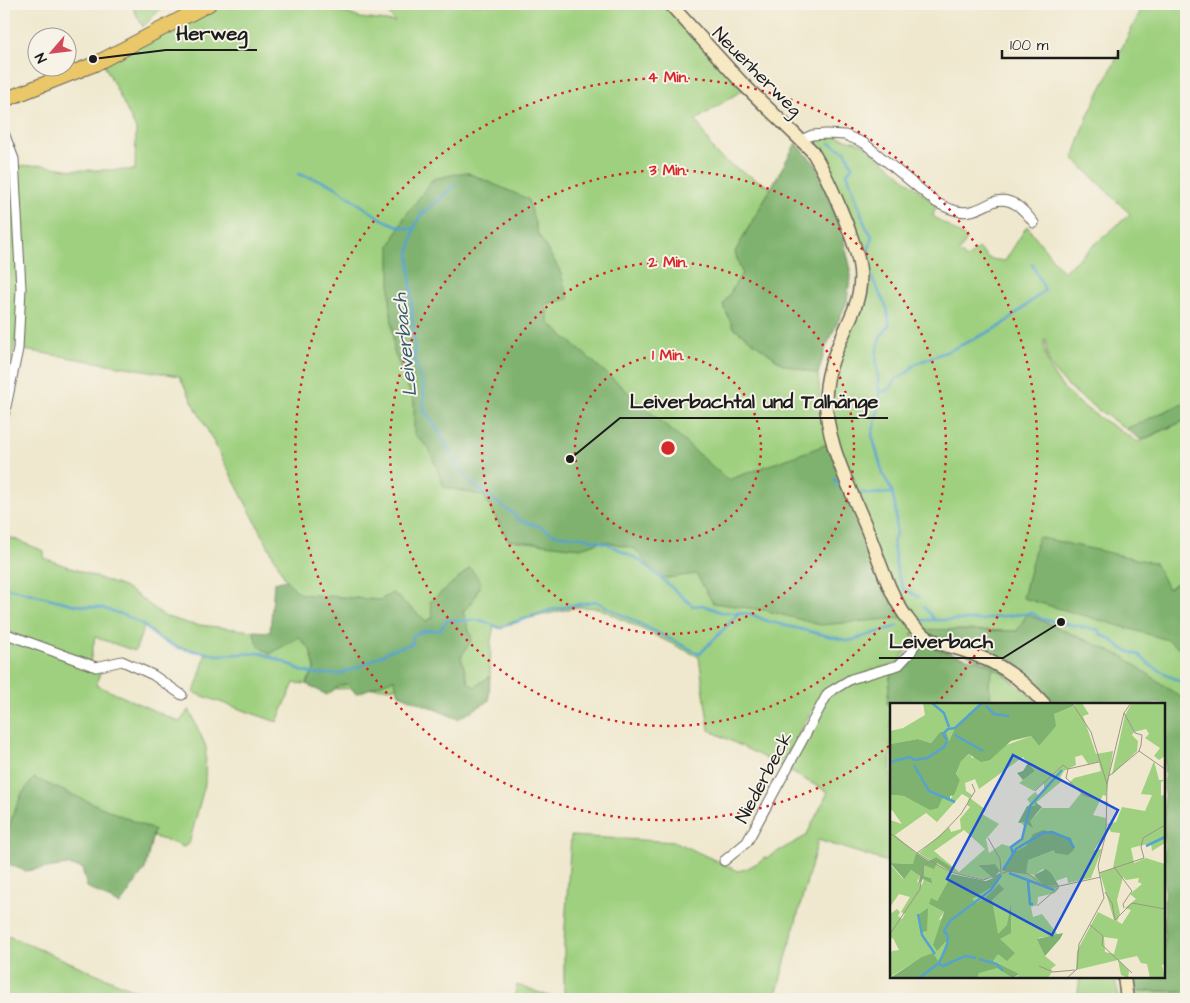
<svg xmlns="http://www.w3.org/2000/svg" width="1190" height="1003" font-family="'Architects Daughter',sans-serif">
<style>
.green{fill:#9fd07f;stroke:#5e764e}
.forest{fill:#7fb26e;stroke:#4e6745}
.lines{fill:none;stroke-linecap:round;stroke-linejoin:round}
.stream{stroke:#57a3cf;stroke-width:2.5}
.street-casing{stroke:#66635a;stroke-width:11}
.secondary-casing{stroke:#66635a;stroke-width:15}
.primary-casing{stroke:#66635a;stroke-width:16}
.street{stroke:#fff;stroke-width:9}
.secondary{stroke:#f7e9c3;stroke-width:12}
.primary{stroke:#eac769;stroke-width:14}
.ring{fill:none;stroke:#d62828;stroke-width:2.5;stroke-dasharray:2.5 5}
.labels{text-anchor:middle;stroke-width:4;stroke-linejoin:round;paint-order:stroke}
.street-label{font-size:19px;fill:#1c1c1c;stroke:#f7f3e8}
.water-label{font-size:20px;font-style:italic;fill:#37596d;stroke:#f7f3e8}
.inset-river{fill:none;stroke:#57a3cf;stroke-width:2.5}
.inset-road{fill:none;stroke:#9b9687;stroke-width:1}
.view{fill:#1d4ed8;fill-opacity:0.15;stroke:#1d4ed8;stroke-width:2.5}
.inset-edge{fill:none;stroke:#1c1c1c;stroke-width:2.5}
.centre{fill:#d62828;stroke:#f7f3e8;stroke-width:2.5}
.ring-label{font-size:15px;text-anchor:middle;font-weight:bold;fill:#d62828;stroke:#f7f3e8;stroke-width:4;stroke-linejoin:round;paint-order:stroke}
.leader{fill:none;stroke:#1c1c1c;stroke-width:2}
.callout-dot{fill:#1c1c1c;stroke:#f7f3e8;stroke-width:2}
.callout-label{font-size:20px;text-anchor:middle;font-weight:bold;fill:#1c1c1c;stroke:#f7f3e8;stroke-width:4;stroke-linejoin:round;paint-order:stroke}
</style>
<rect width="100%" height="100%" fill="#f7f3e8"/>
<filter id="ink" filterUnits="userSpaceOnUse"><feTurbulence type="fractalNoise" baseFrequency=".02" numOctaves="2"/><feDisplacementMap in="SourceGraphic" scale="10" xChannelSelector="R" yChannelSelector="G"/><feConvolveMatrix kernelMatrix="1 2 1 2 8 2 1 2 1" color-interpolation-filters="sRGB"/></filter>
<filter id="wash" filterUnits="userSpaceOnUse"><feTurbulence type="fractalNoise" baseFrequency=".0096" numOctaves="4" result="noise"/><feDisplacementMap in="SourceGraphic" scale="20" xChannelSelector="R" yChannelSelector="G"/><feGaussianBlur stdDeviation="1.12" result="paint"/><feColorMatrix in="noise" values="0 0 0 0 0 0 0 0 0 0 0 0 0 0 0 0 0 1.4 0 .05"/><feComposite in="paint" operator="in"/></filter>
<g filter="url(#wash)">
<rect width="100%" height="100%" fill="#efe8ce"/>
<g class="green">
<path d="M131,4h34l-22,23z"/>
<path d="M213,4h108l39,14 35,4 -13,-18h283l79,85 -48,31 19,33 14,11 42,24 -36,64 7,21 -9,54 50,37 35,10 3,34 18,42 -10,-58 35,-122 -54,-131 21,-4 33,9 72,61 -3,11 34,23 -8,13 8,7 11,-11 12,11 15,2 22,-35 36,46 67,-58 -57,-56 16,-45 55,-109h42v398l-60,27c-20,-14 -64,-42 -75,-63 -4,-8 -5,-18 -5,-27l-2,2c0,51 57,76 94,101l48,-22v368l-22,-84 -252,-71 2,3 -15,27 -29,8 -51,30 -16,24 -20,42 -74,-37 -10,-73 -100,-49 -21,-1 -70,16 -6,6 -8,-4 -3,15 -1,36 -15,11 -7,-5 -6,-21 -47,26 -87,2 -21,-7 -1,2 -12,-1 -17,39 -83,-29 12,-39 -37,-10 -25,-17 -9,24 -40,-14 -5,25 -86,-31v-96l40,16v7l79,29 14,8 27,21 26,8 64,7 1,7 44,-1 65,10 69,-29 -7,3 -33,-28 -13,7 -81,-6 -13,-14 -107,-204 -161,-27 -2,-183 26,-1 31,5h62l1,-41 -33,-67z"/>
<path d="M13,165l6,151 -15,95v-245z"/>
<path d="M4,634l97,35 -5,16 84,37 9,-13 17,38 -1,37 -16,60 -6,3 -17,-7 -14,-3 2,-7 -132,-38 -15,45 -3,1z"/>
<path d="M994,666l46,38h-49l-2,-22z"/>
<path d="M891,670l-4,33 4,6v154l-73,-23 -43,159h-211v-57l7,-106 105,6 62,29 8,-2 60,-33 22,-44 -39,-21 40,-77 23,-13z"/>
<path d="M4,934l151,65h-151z"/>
<path d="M1080,977h35l4,22h-42z"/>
<path d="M517,985l41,14h-44z"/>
<path d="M1129,991h57v8h-56z"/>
</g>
<g class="forest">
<path d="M796,143l21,23 25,67 9,37 -4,32 -21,45 -8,27 -35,-10 -50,-37 -10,-22 19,-32 -7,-21z"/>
<path d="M466,172l62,27 10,35 21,35 10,30 -23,5 3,19 179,157 103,-37 71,175 -82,7 -56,-15 -51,-7 -17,-29 -36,5 -25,-30 -31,-8 -24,7 -72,-8 -24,-44 -40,-9 -15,-39 -15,-14v-32l-20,-50 -4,-52v-54l14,-28 29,-39z"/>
<path d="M1186,402v18l-45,20 -15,-11z"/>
<path d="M1038,537l117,26 13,26 18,-14v77l-18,-12 -145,-42z"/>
<path d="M470,568l11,14 -7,17 -11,13 9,27 -11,18 7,25 7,5 15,-11 -1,25 -31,18 -59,-25 -5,-15 -38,15 -8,-10 -9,2 -12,9 -21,-11 9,-16 -5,-18 -11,-13 -29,17c-10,-6 -15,-11 -16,-23l16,1 4,-49 12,-3 14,14 80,6 13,-7 33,28 7,-3 -3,-16z"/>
<path d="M1027,614l97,43 62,44v290h-57l-1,-14h36v-273h-116l-11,-13 -118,-62 98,2z"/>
<path d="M922,642l13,6 59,18 -5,16 2,22h-100v5l-4,-6 4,-33 11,-3z"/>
<path d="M34,778l120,52 -9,39 -25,36 -33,-18 -5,-19 -15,-3 -42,6 -21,-9c0,-29 12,-63 30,-84z"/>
</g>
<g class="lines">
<g class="stream">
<path d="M830,143l16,9 6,15 -5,6 19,54 6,9 -5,23 4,17 16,32 2,17 -9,13 -4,17 4,48 -8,32 11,39 9,17 4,21v21l-3,10 4,30 7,16 15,8"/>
<path d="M298,174c12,4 27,6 37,13 24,15 50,41 80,42"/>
<path d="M455,185l-35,31 -5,10 -6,27 6,107 9,28v23c18,18 24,45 41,65 13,15 32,26 49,38l3,5 24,8 12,7 30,3 25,7 33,17 52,45 9,-1 19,7 30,2 16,7 82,20 49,-15"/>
<path d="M880,393l9,-4 8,-10 11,-7 7,-8 38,-15 48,-23 44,-36 -13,-26"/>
<path d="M834,479l6,8"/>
<path d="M858,492l13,2 21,-1"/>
<path d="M4,587l72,18 26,3 22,7 18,9 16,14 21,10 39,7 43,-2 33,13 7,5 16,3h22l22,-8 30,-16 21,-6 1,-8c8,-6 16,-6 27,-6l7,-10c26,4 24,-7 52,8l51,-18 45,-9 105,53c13,-15 27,-26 39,-42"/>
<path d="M924,607l10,12"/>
<path d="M919,620h64l13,-3 36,-4 10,6 57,11 2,5 8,3 14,11 16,6 11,10 36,20"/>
</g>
</g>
</g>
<g filter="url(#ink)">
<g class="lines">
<defs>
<g id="street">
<path d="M4,133l10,26 7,129 -3,61 -14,67"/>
<path d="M801,140l11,-5 14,-1 19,1 19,8 73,60c11,5 22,11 34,8 7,-1 15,-6 22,-9 18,-7 31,8 41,21"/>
<path d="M4,633l92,34 26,-6 31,14 29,20"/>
<path d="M724,861l23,-19 81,-149 23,-14 48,-14 12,-13 9,-18"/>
</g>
<g id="secondary">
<path d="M670,4l72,79 70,68c15,24 45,91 48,119 1,11 -1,26 -5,37 -11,29 -27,53 -29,85 -2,46 21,89 38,130 14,32 22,67 43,96 20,29 42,25 71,38 26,10 48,27 66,48"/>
<path d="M1124,977l3,22"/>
</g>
<path id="primary" d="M4,100l91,-36 114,-60"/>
</defs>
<use href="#street" class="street-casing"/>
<use href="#secondary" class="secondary-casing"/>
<use href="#primary" class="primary-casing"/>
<use href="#street" class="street"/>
<use href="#secondary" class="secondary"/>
<use href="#primary" class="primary"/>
</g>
</g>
<g class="ring">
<circle cx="668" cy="448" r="93"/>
<circle cx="668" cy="448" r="186"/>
<circle cx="668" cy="448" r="278"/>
<path d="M889 746A371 371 0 1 1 937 703"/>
</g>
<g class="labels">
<g class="street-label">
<text transform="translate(758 71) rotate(45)" y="7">Neuenherweg</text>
<text transform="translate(763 777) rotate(-62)" y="7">Niederbeck</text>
</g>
<g class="water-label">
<text transform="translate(404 345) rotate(-96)" y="7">Leiverbach</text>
</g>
</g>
<g transform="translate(890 703)">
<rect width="275" height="275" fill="#efe8ce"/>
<path d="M33,0h57l-25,25 -6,13 -9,-9 -9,11 -13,-4 -28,5v-13l13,-3 22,-13zM183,0h9l5,8 2,3 -6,2 13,38 17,-3 -7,45 -3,-1 -10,20 13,3v15l-12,17 8,-1 -11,29 -23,5 -1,-6 -11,4 -13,-12 -9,6 -7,-2 32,15 -4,5 -17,4 -1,8 -6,2 2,10 9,-3 16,21 -20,3 7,18 11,9 -5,4 1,3 -4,6h-33l4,-4 -12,-1 6,5h-123l10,-3 13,-12 -23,14v-21l2,-5 7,-1 -6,-12 -3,1v-25l7,-5 3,3 -2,4 4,3 3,-5 -4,-2 9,-15 -11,-3 -9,13v-43l13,15 8,-9 9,6 -3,6 5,3 2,-6 7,5v-6l-7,-2v-11l13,-1 15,10 -15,27 -8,3 15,8 -6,9 62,-48 -5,-9 -17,1 14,11 -6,4 -35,-8 2,-4 -17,-11 -5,3 -12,-7 30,-26 2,5 10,-3 -1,-10 10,-12 -3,-2 2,-7 -7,-4 -25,28 -11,-9 -31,22 21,18 -2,11 -24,-1v-43l12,4 -10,-14 -2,2v-17l14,1 25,11 13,-10 8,3 10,-20 -4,-5 5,-15 9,-6 2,4 59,-22 8,10 13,-18 1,-14 22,-8zM192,52l6,9 11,-2 2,9 -27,7 -5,5 12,10 -12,15h-27l-8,9 3,-15 26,-22 -3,-2 4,-7 12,-6 -1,-8zM133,54l12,14 -16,12 15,8 10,-8v8l-6,4 -3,-3 -8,7 3,4 -10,19 5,5 -4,12 -10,8 -9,-3 -13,9 -3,-14 13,-15 -17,-10 4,-4 -16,-12 2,-3 -6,-4 -1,-8 10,-4 4,10zM74,127l21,19 -26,23 -25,-21zM110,237l-7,21 7,3 -21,-5zM242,0h33v53l-6,4 -5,-4 6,-8 -15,-10 4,-4 -3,-5 -12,3 -2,3 6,6 -1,10 -25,24 13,-60zM264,58l5,19h6l-4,2v14l4,-2v49l-13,8 -1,-8 -20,5 3,15 12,-5 19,6v100l-3,1 3,13h-15l-3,-14 -6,-1 -4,-7 -18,4 10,11 -1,7 -7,-3 -3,-15 -42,10 1,-19 21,-39 16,8 -14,-47 13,-5 7,-35 -9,-1 -4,-8 9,-2 6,-15 23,4 7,-16 -11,-1zM233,174l3,3 13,-2 -1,4 4,2 -12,10 6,5 -11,9 6,2 -9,14 -5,-3 3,-7 -3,-14zM214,234l14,2 -4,15 -9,-2z" fill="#9fd07f" fill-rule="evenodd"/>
<path d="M90,0h93l1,3 -20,8 2,12 -17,20 -8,-10 -20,5 -21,19 -9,2 -12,-8 -8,7 -5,13 4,6 -6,15 -4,1v5l-7,-4 -5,11 -8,2 -26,-14 -14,-1v-51l28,-5 13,4 9,-11h6l3,9 6,-13zM138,60l7,8 -12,9 -6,-7 6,-2zM145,99l7,5 -12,14 3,7 -9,-6 -6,1 9,-17h8zM153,127l28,8 3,12 -6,5 -13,-2 -1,-3 -26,10 -2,13 -23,-2 12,-19 11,-6 7,-12zM26,150l13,8 7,-4 17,11 -2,4 -14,-9 -3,6 -10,-4v11l7,2 1,6 -9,-5 -5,6 2,-9 -9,-6 -7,9 -14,-16 23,1zM105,161l5,7 -6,6 7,-5 -4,12 -25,15 4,4 10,-6 13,-13 5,5 -12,11 6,34 9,-9 4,-21v29l-11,6 15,14 -8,8 -9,-7 -5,7 26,13 -6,4 -16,-10 -18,5 -2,5h-87l32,-21 11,-4 5,8 4,-5 5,-16 -10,11 -4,-6 11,-33 -15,-8 2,-6 6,3 15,-27 34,7 7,-3 -15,-13zM156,166l5,4 8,13 -16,-1 -9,-10zM38,205l-1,23 -5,1 -4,-17zM173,230l-3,6 -15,17 -8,-17z" fill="#7fb26e"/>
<path class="inset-river" d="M42,0l12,10 5,14M96,3l8,8 15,2M65,32l28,16M57,37l-4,-6 5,-5 7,-1 27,-25M0,59l20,-5 5,3 12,-2 17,-11 3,-6M24,62l15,26 26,11M256,143l19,-9M123,151l-2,-7 11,-8 8,-33 32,-36M113,167l13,-21 27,-16 9,-1 17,7 5,9M119,170l45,17M138,178l2,23h3M28,211l4,21 13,19M89,256l18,5 6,7M49,261l4,2 22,-10 11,2M29,275l20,-15 8,-18 1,-9 -4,-5 6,-10 41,-31 10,-15"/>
<path class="inset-road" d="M182,0l19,29 16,52M249,48l26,18M209,59l-31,7 -2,9 18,17 24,8M219,73l30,-25 2,-6 1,-10 -7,-2 -11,-20M145,88l28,-26 5,4M0,130l27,20 33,19 33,8 26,-9 20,3 13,11 13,2 46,-10M98,135l12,21 1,13M27,150l22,-16 22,-23 14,-23 -3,-7M224,164l18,24 -9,13 1,4M209,170l45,-15 -3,-11 2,-9 22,-13M215,189l7,11 3,17M147,203l22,-19M225,217l17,-17 33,6M200,222l13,11 -1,9 30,28M0,231l30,-45 3,-23 7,-5M149,263l14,6 22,-2M177,275l10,-9 2,-25 25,-46 -6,-32 8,-33 1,-50 17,-70 7,-10"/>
<path class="view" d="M123,52l105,55 -66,125 -105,-56z"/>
<rect width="275" height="275" class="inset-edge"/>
</g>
<circle cx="668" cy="448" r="8" class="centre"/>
<g class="ring-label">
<text x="668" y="82">4 Min.</text>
<text x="668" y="175">3 Min.</text>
<text x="668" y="267">2 Min.</text>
<text x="668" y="360">1 Min.</text>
</g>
<path class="leader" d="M93 59L166 50H257M570 459L620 418H888M1061 622L1003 658H879"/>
<g class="callout-dot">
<circle cx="93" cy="59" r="5"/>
<circle cx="570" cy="459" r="5"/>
<circle cx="1061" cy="622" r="5"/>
</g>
<g class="callout-label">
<text x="212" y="40">Herweg</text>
<text x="754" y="408">Leiverbachtal und Talhänge</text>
<text x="941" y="648">Leiverbach</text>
</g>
<rect width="1190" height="1003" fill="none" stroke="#f7f3e8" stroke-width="20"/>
<g transform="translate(52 52) rotate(242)"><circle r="24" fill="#f7f3e8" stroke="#9f9d96"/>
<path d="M0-4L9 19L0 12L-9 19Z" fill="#d1495b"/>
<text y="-8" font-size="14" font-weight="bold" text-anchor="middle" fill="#1c1c1c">N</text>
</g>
<path d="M1002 50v8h116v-8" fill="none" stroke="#1c1c1c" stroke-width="2.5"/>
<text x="1010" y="50" font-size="15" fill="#1c1c1c" stroke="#f7f3e8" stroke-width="4" paint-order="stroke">100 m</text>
</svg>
